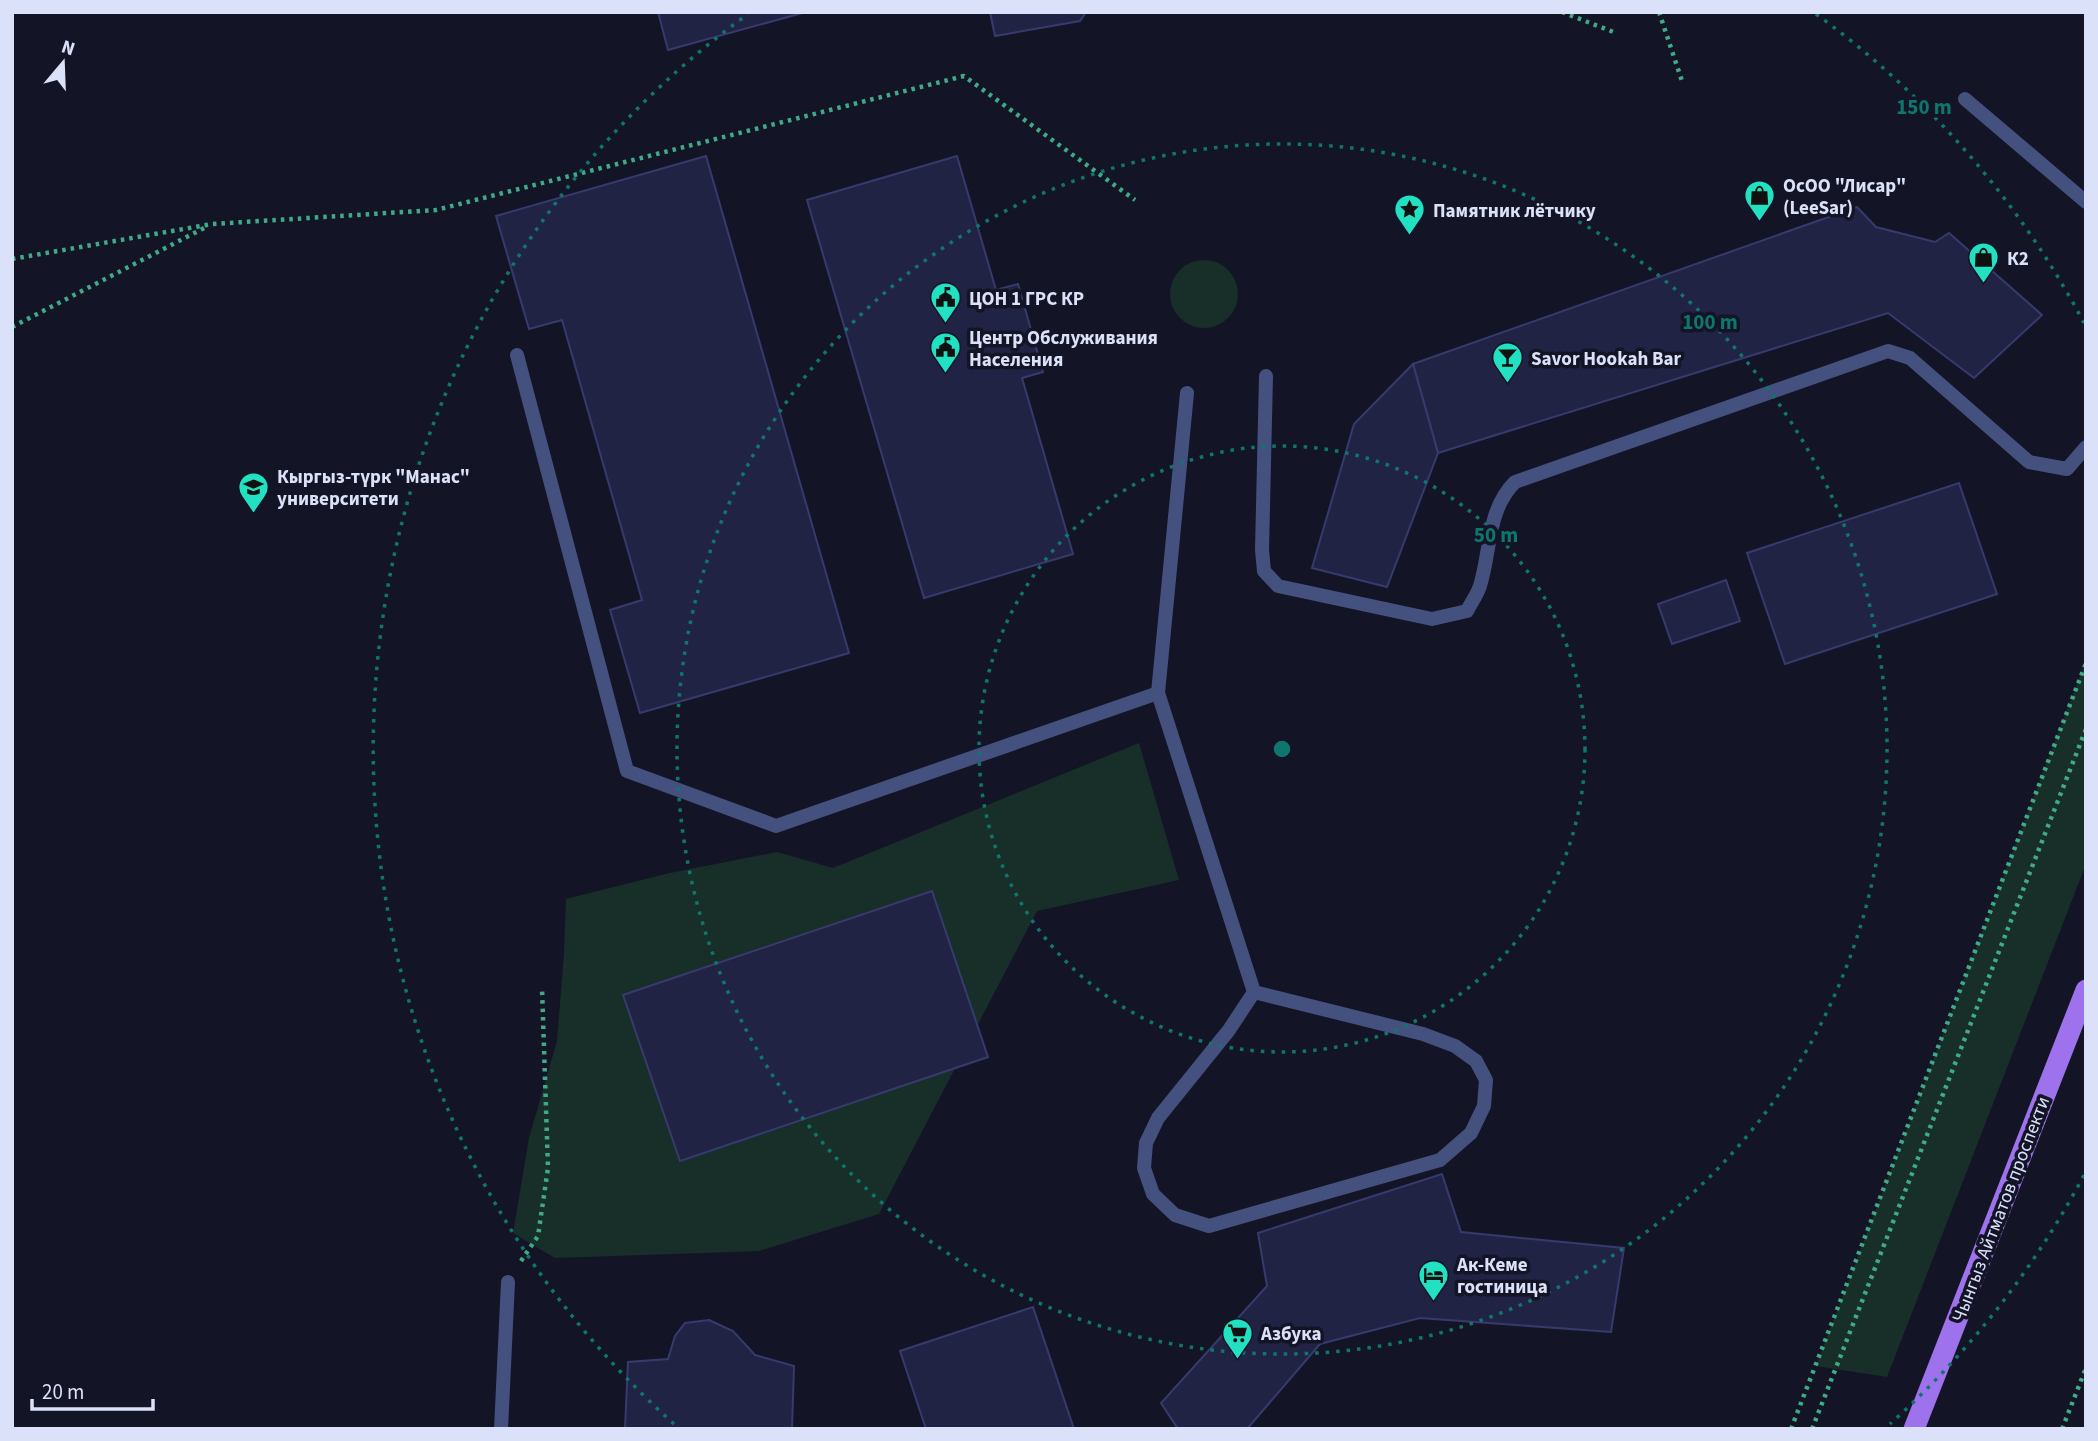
<svg xmlns="http://www.w3.org/2000/svg" width="2098" height="1441" font-family="'Source Sans 3',sans-serif">
<style>
.green{fill:#172f28}
.building{fill:#212344;stroke:#373a6d;stroke-width:2}
.lines{fill:none;stroke-linecap:round;stroke-linejoin:round}
.path{stroke:#40aa88;stroke-width:4.5;stroke-dasharray:3.5 5;stroke-linecap:butt}
.lane{stroke:#44517e;stroke-width:14}
.primary{stroke:#9e72ec;stroke-width:21}
.ring{fill:none;stroke:#0f766e;stroke-width:3.5;stroke-dasharray:3.5 7}
.labels{text-anchor:middle;stroke-width:7;stroke-linejoin:round;paint-order:stroke}
.poi-label{font-size:19px;font-weight:bold;fill:#dce1fa;stroke:#131526;text-anchor:start}
.street-label{font-size:19px;fill:#dce1fa;stroke:#131526}
.centre{fill:#0f766e;stroke:#131526;stroke-width:3.5}
.ring-label{font-size:21px;text-anchor:middle;font-weight:bold;fill:#0f766e;stroke:#131526;stroke-width:7;stroke-linejoin:round;paint-order:stroke}
</style>
<rect width="100%" height="100%" fill="#131526"/>
<g class="green">
<circle cx="1204" cy="294" r="34"/>
<path d="M2086,660v204l-199,513 -71,-11z"/>
<path d="M1139,743l40,137 -142,31 -158,303 -120,37 -204,7 -42,-25 16,-95 28,-97 7,-88 2,-54 104,-26 107,-21 56,16z"/>
</g>
<g class="building">
<path d="M658,12h148l-138,38z"/>
<path d="M990,12h96l-6,9 -85,15z"/>
<path d="M706,156l143,497 -209,60 -30,-103 32,-10 -80,-280 -33,9 -33,-113z"/>
<path d="M957,156l39,134 22,-6 25,88 -21,6 51,176 -149,44 -117,-398z"/>
<path d="M1857,207l19,20 59,15 14,-9 93,82 -68,63 -86,-65 -450,140 -25,-89z"/>
<path d="M1413,364l25,89 -51,134 -75,-19 42,-144z"/>
<path d="M1959,483l38,111 -212,70 -38,-111z"/>
<path d="M1726,580l14,41 -68,23 -14,-40z"/>
<path d="M932,891l56,166 -308,104 -57,-166z"/>
<path d="M1442,1174l19,58 163,16 -13,84 -191,-14 -100,26 -73,85h-69l-17,-26 106,-117 -9,-53z"/>
<path d="M1033,1307l41,122h-148l-26,-78z"/>
<path d="M709,1320l24,11 22,24 39,11 -2,63h-167l3,-67 40,-3 7,-23 10,-13z"/>
</g>
<g class="lines">
<g class="path">
<path d="M1562,12l54,21"/>
<path d="M1659,12l23,69"/>
<path d="M12,259l200,-35 224,-14 528,-134 171,124"/>
<path d="M12,327l196,-101"/>
<path d="M521,1261l17,-25 10,-68 -6,-180"/>
<path d="M1791,1429l295,-766"/>
<path d="M1812,1429l274,-700"/>
<path d="M2062,1429l24,-61"/>
</g>
<g class="lane">
<path d="M1965,99l121,103"/>
<path d="M517,355l110,416 149,55 382,-133"/>
<path d="M1266,376l-4,174 2,21 14,15 154,33 35,-8c4,-8 10,-16 13,-25 11,-36 7,-76 35,-104l373,-131 22,7 119,104 38,7 19,-22"/>
<path d="M1187,393l-29,300 96,299 -25,38 -71,88 -12,25 -2,25 9,26 22,21 34,11 231,-66 31,-27 13,-27 2,-26 -10,-19 -21,-15 -32,-12 -169,-42"/>
<path d="M501,1429l7,-147"/>
</g>
<path class="primary" d="M1914,1429l172,-439"/>
</g>
<g class="ring">
<circle cx="1282" cy="749" r="303"/>
<circle cx="1282" cy="749" r="605"/>
<path d="M2084 1175A908 908 0 0 1 1890 1424M674 1424A908 908 0 0 1 748 14M1816 14A908 908 0 0 1 2084 323"/>
</g>
<defs>
<symbol id="shop-pin" viewBox="-11 -11 22 30"><path d="M0 17L-7.5 6A9.5 9.5 0 1 1 7.5 6Z" fill="#22e1c2" stroke="#131526"/><path d="M-5-2.5h2.3a2.7 3.5 0 0 1 5.4 0H5L5.5 6h-11ZM-1.5-2.5h3a1.5 2.3 0 0 0-3 0Z" fill="#111"/></symbol>
<symbol id="sight-pin" viewBox="-11 -11 22 30"><path d="M0 17L-7.5 6A9.5 9.5 0 1 1 7.5 6Z" fill="#22e1c2" stroke="#131526"/><path d="M0-6L1.8-2.2L6-1.7L2.9 1.2L3.7 5.4L0 3.3L-3.7 5.4L-2.9 1.2L-6-1.7L-1.8-2.2Z" fill="#111"/></symbol>
<symbol id="civic-pin" viewBox="-11 -11 22 30"><path d="M0 17L-7.5 6A9.5 9.5 0 1 1 7.5 6Z" fill="#22e1c2" stroke="#131526"/><path d="M-.6-6.5H3V-4.5H.6V-3L4-1V1h2V6H-6V1h2V-1L-.6-3ZM-1.2 2.5V6h2.4V2.5Z" fill="#111"/></symbol>
<symbol id="bar-pin" viewBox="-11 -11 22 30"><path d="M0 17L-7.5 6A9.5 9.5 0 1 1 7.5 6Z" fill="#22e1c2" stroke="#131526"/><path d="M-6-5H6L.8 .8V4.5H3.5V6h-7V4.5H-.8V.8Z" fill="#111"/></symbol>
<symbol id="university-pin" viewBox="-11 -11 22 30"><path d="M0 17L-7.5 6A9.5 9.5 0 1 1 7.5 6Z" fill="#22e1c2" stroke="#131526"/><path d="M0-5L7-2L0 1L-7-2ZM-4 1L0 2.5L4 1V4Q0 6-4 4Z" fill="#111"/></symbol>
<symbol id="hotel-pin" viewBox="-11 -11 22 30"><path d="M0 17L-7.5 6A9.5 9.5 0 1 1 7.5 6Z" fill="#22e1c2" stroke="#131526"/><path d="M-6-4.5h1.5V1H6V5H4.5V3h-9V5H-6ZM-4 0a1.8 1.8 0 1 1 3.6 0ZM.5 0V-2.5h3Q6-2.5 6 0Z" fill="#111"/></symbol>
<symbol id="supermarket-pin" viewBox="-11 -11 22 30"><path d="M0 17L-7.5 6A9.5 9.5 0 1 1 7.5 6Z" fill="#22e1c2" stroke="#131526"/><path d="M-6-5.5h2.5l.6 2H6L4.5 2H-2.5L-4.4-4H-6ZM-1.5 3.2a1.3 1.3 0 1 0 .1 0ZM3 3.2a1.3 1.3 0 1 0 .1 0Z" fill="#111"/></symbol>
</defs>
<g fill-rule="evenodd">
<use href="#shop-pin" x="1742" y="178" width="35" height="47"/>
<use href="#sight-pin" x="1392" y="192" width="35" height="47"/>
<use href="#shop-pin" x="1966" y="240" width="35" height="47"/>
<use href="#civic-pin" x="928" y="280" width="35" height="47"/>
<use href="#civic-pin" x="928" y="330" width="35" height="47"/>
<use href="#bar-pin" x="1490" y="340" width="35" height="47"/>
<use href="#university-pin" x="236" y="470" width="35" height="47"/>
<use href="#hotel-pin" x="1416" y="1258" width="35" height="47"/>
<use href="#supermarket-pin" x="1220" y="1316" width="35" height="47"/>
</g>
<g class="labels">
<g class="poi-label">
<text x="1783" y="192">ОсОО "Лисар"<tspan x="1783" dy="22">(LeeSar)</tspan></text>
<text x="1433" y="217">Памятник лётчику</text>
<text x="2007" y="265">К2</text>
<text x="969" y="305">ЦОН 1 ГРС КР</text>
<text x="969" y="344">Центр Обслуживания<tspan x="969" dy="22">Населения</tspan></text>
<text x="1531" y="365">Savor Hookah Bar</text>
<text x="277" y="483">Кыргыз-түрк "Манас"<tspan x="277" dy="22">университети</tspan></text>
<text x="1457" y="1271">Ак-Кеме<tspan x="1457" dy="22">гостиница</tspan></text>
<text x="1261" y="1340">Азбука</text>
</g>
<g class="street-label">
<text transform="translate(2000 1209) rotate(-69)" y="7">Чынгыз Айтматов проспекти</text>
</g>
</g>
<circle cx="1282" cy="749" r="10" class="centre"/>
<g class="ring-label">
<text x="1924" y="114">150 m</text>
<text x="1710" y="329">100 m</text>
<text x="1496" y="542">50 m</text>
</g>
<rect width="2098" height="1441" fill="none" stroke="#dce1fa" stroke-width="28"/>
<g transform="translate(63 63) rotate(19)" stroke="#131526" stroke-width="5" paint-order="stroke">
<path d="M0-5L12 26L0 18L-12 26Z" fill="#dce1fa"/>
<text y="-10" font-size="19" font-weight="bold" text-anchor="middle" fill="#dce1fa">N</text>
</g>
<path d="M32 1399v10h121v-10" fill="none" stroke="#dce1fa" stroke-width="3.5"/>
<text x="42" y="1399" font-size="21" fill="#dce1fa" stroke="#131526" stroke-width="5" paint-order="stroke">20 m</text>
</svg>
